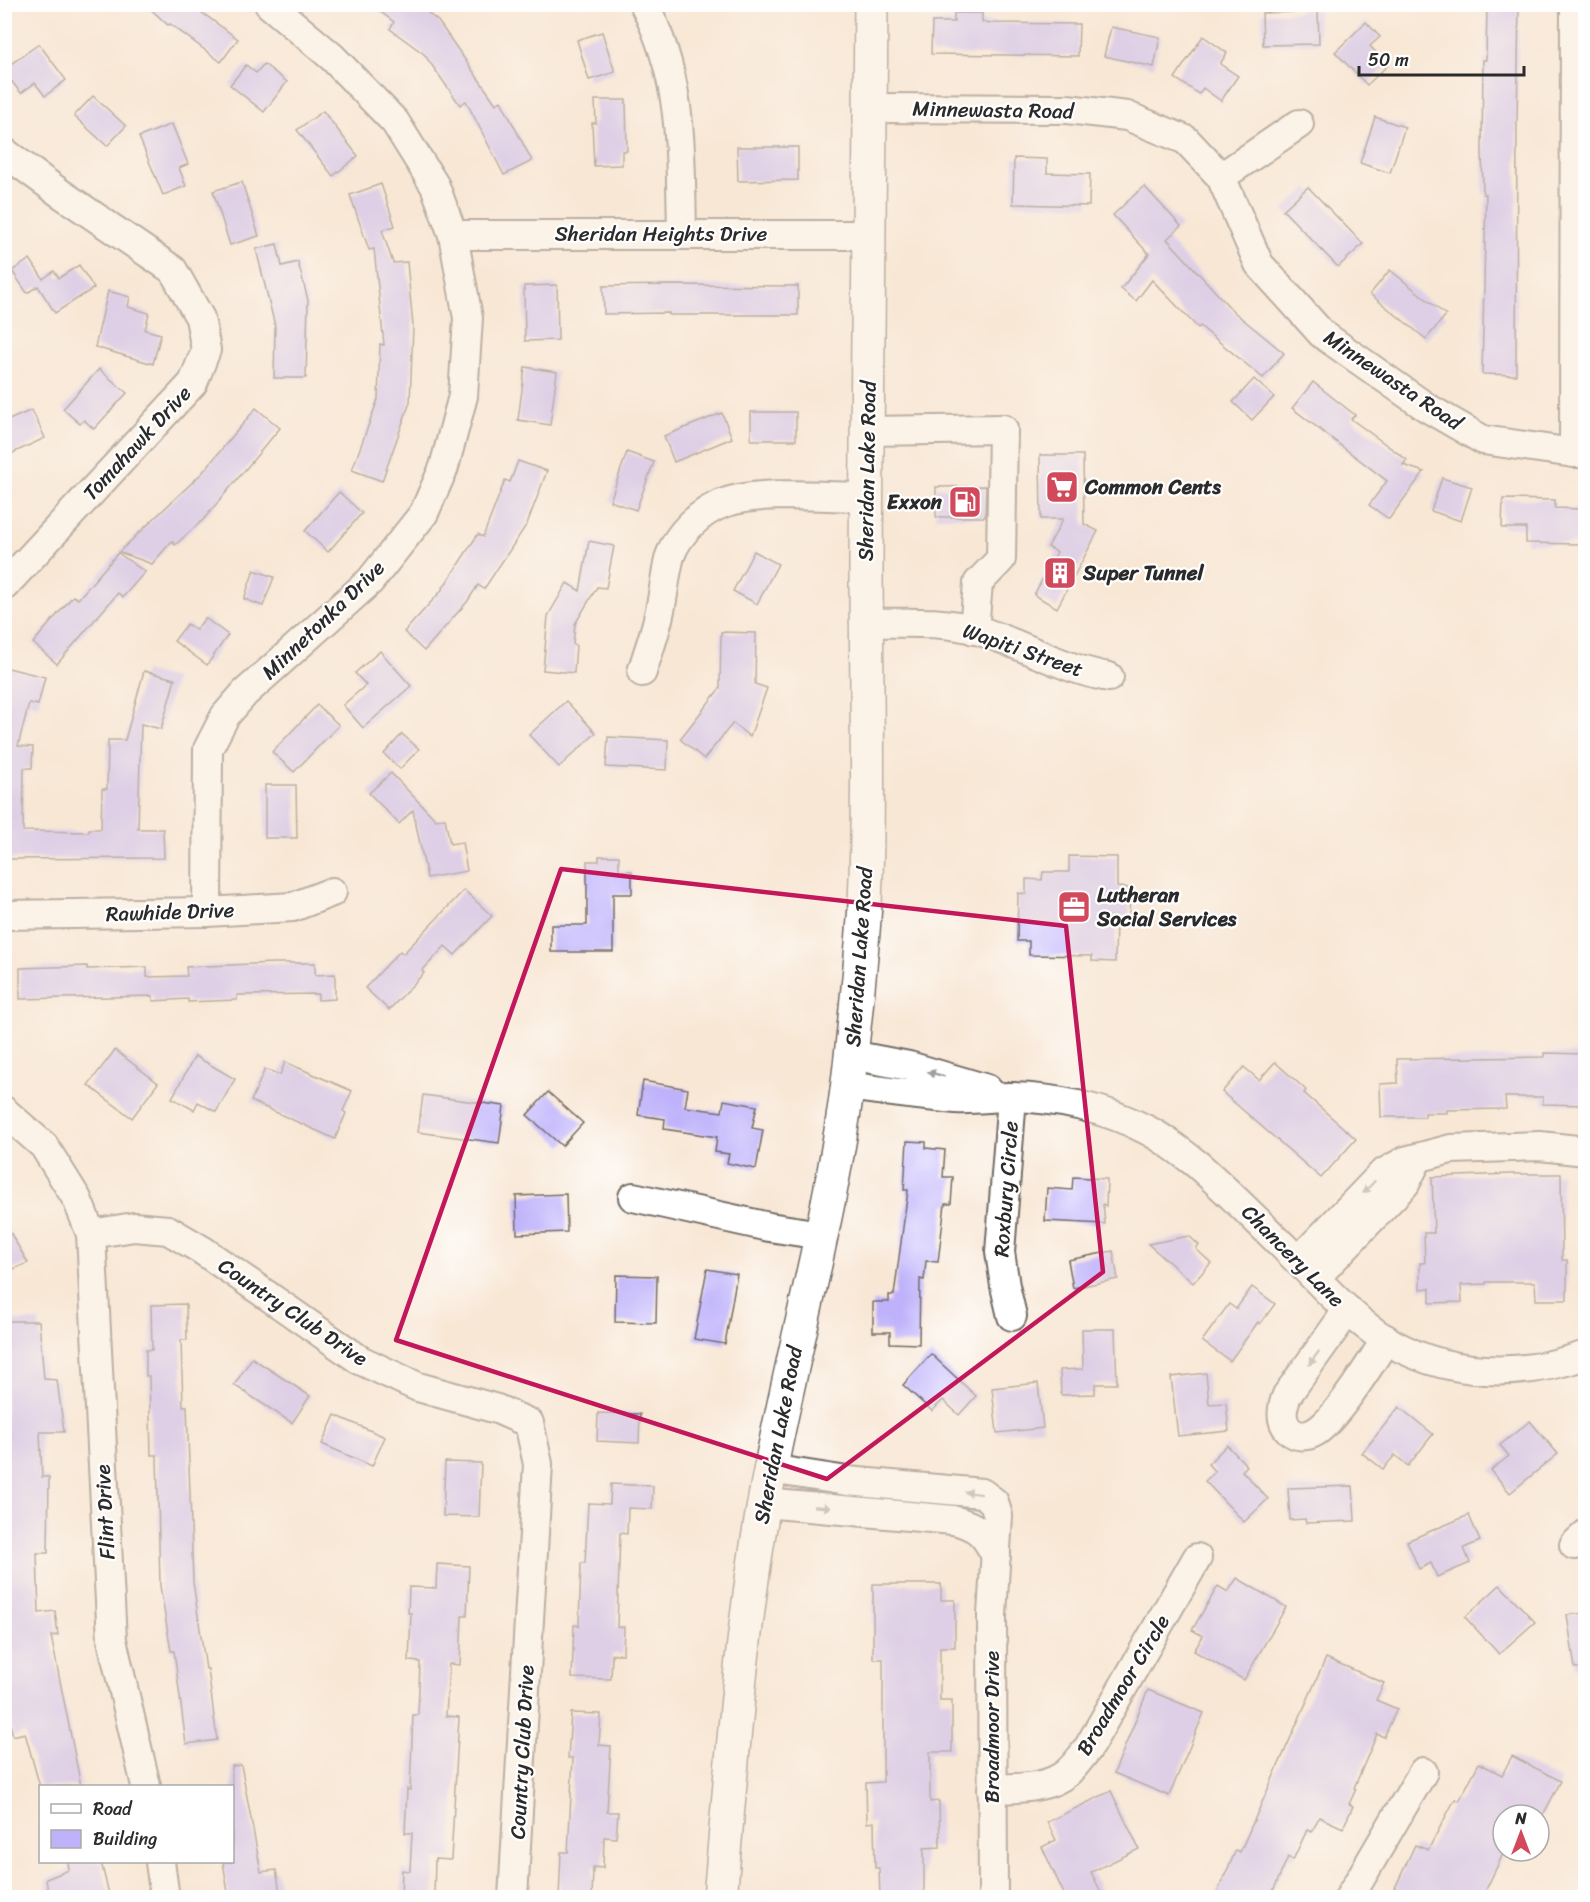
<svg xmlns="http://www.w3.org/2000/svg" width="1590" height="1902" font-family="Sriracha,sans-serif">
<style>
.building{fill:#bfb2fb}
.lines{fill:none;stroke-linecap:round;stroke-linejoin:round}
.minor-casing{stroke:#736d66;stroke-width:32}
.major-casing{stroke:#736d66;stroke-width:36}
.minor{stroke:#fff;stroke-width:28}
.major{stroke:#fff;stroke-width:33}
.oneway{fill:#a0a0a0}
.marked{fill:none;stroke:#c2185b;stroke-width:4.5;stroke-linejoin:round}
.labels{text-anchor:middle;stroke-width:4.5;stroke-linejoin:round;paint-order:stroke}
.street-label{font-size:21px;fill:#2b2b2b;stroke:#fff}
.poi-label{font-size:21px;font-weight:bold;fill:#2b2b2b;stroke:#fff;text-anchor:start}
</style>
<rect width="100%" height="100%" fill="#fff"/>
<filter id="ink" filterUnits="userSpaceOnUse"><feTurbulence type="fractalNoise" baseFrequency=".0167" numOctaves="2"/><feDisplacementMap in="SourceGraphic" scale="12" xChannelSelector="R" yChannelSelector="G"/><feConvolveMatrix kernelMatrix="1 2 1 2 8 2 1 2 1" color-interpolation-filters="sRGB"/></filter>
<filter id="wash" filterUnits="userSpaceOnUse"><feTurbulence type="fractalNoise" baseFrequency=".008" numOctaves="4" result="noise"/><feDisplacementMap in="SourceGraphic" scale="24" xChannelSelector="R" yChannelSelector="G"/><feGaussianBlur stdDeviation="1.35" result="paint"/><feColorMatrix in="noise" values="0 0 0 0 0 0 0 0 0 0 0 0 0 0 0 0 0 1.4 0 .05"/><feComposite in="paint" operator="in"/></filter>
<g filter="url(#wash)">
<rect width="100%" height="100%" fill="#f8e7d5"/>
<g id="blocks">
<g class="building">
<path d="M145,4h45l48,35 -17,23 -51,-38 -2,1z"/>
<path d="M370,4h46l22,17 58,83 5,-3 31,60 -28,14 -38,-74 -6,4 -36,-51 -34,-25 4,-7z"/>
<path d="M1487,4h32l-2,120 -1,251 -34,-1 4,-180h-3l-1,-45 1,-89h3z"/>
<path d="M1299,10h19l1,34 -56,1 -1,-32 37,-1z"/>
<path d="M954,13h28v9l11,1 86,1 -1,32 -147,-2 1,-32h22z"/>
<path d="M1366,22l14,15 -10,9 18,19 -21,20 -32,-33z"/>
<path d="M1111,27l49,10 -6,30 -50,-11z"/>
<path d="M602,32l13,40 -26,8 -12,-40z"/>
<path d="M1203,36l24,17 -7,11 18,12 -17,25 -18,-13 -4,6 -24,-16z"/>
<path d="M39,44l27,36 -21,16 -10,-13 -14,10 -17,-21v-3z"/>
<path d="M264,64l23,18 -23,30 -34,-27 16,-20 10,8z"/>
<path d="M93,96l33,30 -19,20 -33,-30z"/>
<path d="M595,100h31l1,51h-5v14l-28,1 -2,-43h4z"/>
<path d="M323,111l35,45 -25,20 -36,-46z"/>
<path d="M1375,117l30,10 -15,46 -30,-10z"/>
<path d="M172,124l16,40 -9,4 7,18 -23,9 -24,-58z"/>
<path d="M737,147h61v33l-60,1z"/>
<path d="M1014,158l33,1v14l43,1 -1,32 -76,-2z"/>
<path d="M242,182l17,54 -29,9 -17,-54z"/>
<path d="M381,184l14,42 -13,4 11,33 14,-1 6,64 -3,76 -28,79 -30,-11 26,-71 2,-55 4,1 -10,-96 -5,1 -19,-55z"/>
<path d="M1144,186l37,40 -14,13 67,73 50,41 -21,25 -63,-52 -2,2 -46,-48 -16,21 -15,-12 28,-35 -36,-39z"/>
<path d="M1308,187l55,57 -25,23 -55,-57z"/>
<path d="M277,244l5,22 16,-4 10,38 -2,78h-32l1,-52 -19,-77z"/>
<path d="M30,259l13,20 11,-8 5,7 20,-13 15,23 -39,25 -17,-27 -11,7 -15,-22z"/>
<path d="M1390,270l56,45 -20,24 -56,-45z"/>
<path d="M557,285l1,55 -33,1 -1,-55z"/>
<path d="M670,285l128,1v29h-129v-2l-65,1 -1,-28z"/>
<path d="M108,291l22,6 -2,10 21,6 -4,17 16,4 -8,30 -58,-17z"/>
<path d="M525,367l32,5 -7,53 -32,-5z"/>
<path d="M99,369l28,24 -33,36 -10,-9 -4,4 -17,-15z"/>
<path d="M1254,379l20,18 -22,23 -19,-18z"/>
<path d="M1313,382l42,33 -4,4 56,41 -4,5 21,7 -35,47 -20,-14 18,-24 -95,-73z"/>
<path d="M256,408l24,20 -77,92 -28,25 -3,-4 -20,23 -33,-12 83,-79z"/>
<path d="M32,410l13,28 -41,19v-35z"/>
<rect x="751" y="412" width="45" height="28"/>
<path d="M722,413l10,25 -58,24 -10,-26z"/>
<path d="M627,452l27,10 -18,48 -26,-9z"/>
<path d="M1040,455h43l1,69 14,7 -41,77 -23,-13 23,-43 -9,-5 15,-28h-22z"/>
<path d="M518,461l29,10 -20,53 -43,65 -6,-4 -11,17 -43,49 -20,-19 37,-41 37,-57 5,3 22,-57 5,2z"/>
<path d="M1442,478l30,9 -11,34 -30,-10z"/>
<path d="M986,486l-1,31h-49v-30z"/>
<path d="M339,492l23,21 -34,39 -23,-21z"/>
<path d="M1503,499l52,1v8l25,1 -1,35 -53,-1v-15h-24z"/>
<path d="M589,541l25,5 -8,42 -9,-1 -22,37 -2,20 3,1 -2,28 -31,-3 5,-54 19,-33 13,8z"/>
<path d="M754,551l24,13 -21,40 -24,-13z"/>
<path d="M118,553l27,19 -22,25 -5,-4 -61,71 -24,-21 40,-47 5,3z"/>
<path d="M254,570l20,7 -11,29 -19,-7z"/>
<path d="M205,618l23,17 -21,30 -33,-24 13,-17 9,6z"/>
<path d="M721,632l35,1 -1,51 12,4 -17,49 -17,-14 -29,36 -24,-20 40,-51z"/>
<path d="M380,651l31,35 -48,42 -20,-23 23,-20 -11,-12z"/>
<path d="M4,667l41,10 -7,28 -9,-2 -11,43 15,1 -1,21h-8l-1,63 66,1v-3h12l1,-40h5l1,-49h17l19,-69 31,8 -14,50 -20,-5 -3,105h25l1,29 -159,1z"/>
<path d="M566,701l30,32 -37,34 -30,-32z"/>
<path d="M317,705l22,20 -45,47 -22,-20z"/>
<path d="M402,734l17,15 -19,20 -16,-15z"/>
<path d="M608,737l60,3 -1,30 -61,-3z"/>
<path d="M391,773l45,47 9,-2 5,26 12,-2 5,29 -40,7 -14,-68 -14,14 -30,-31z"/>
<path d="M265,785h31l1,53h-32z"/>
<path d="M599,856h20v15h13v23h-19v58h-62v-27h36v-64h12z"/>
<path d="M1069,856l48,1v30l13,1 -1,32 -13,-1 -1,43 -23,-1v-5l-63,-1v-14h-12l1,-48 8,1v-15l16,1 1,-8h26z"/>
<path d="M464,890l28,26 -37,39 -10,-9 -23,25 2,2 -35,37 -24,-22 35,-37 3,3z"/>
<path d="M273,963h42v12l20,-1v25l-17,1v-6l-81,1v5l-49,2v-3l-35,2v-5l-133,3v-31l67,-2v3l60,-2v10l40,-1 -1,-9z"/>
<path d="M115,1050l43,33 -26,35 -44,-33z"/>
<path d="M1544,1053l42,1v51l-43,-1v-7h-38l1,12 -59,1v3h-22v4h-44l-1,-33 18,-1 -1,-24 147,-2z"/>
<path d="M195,1056l40,23 -19,33 -18,-10 -4,8 -22,-12z"/>
<path d="M285,1062l67,29 -9,20 3,2 -11,26 -84,-38 14,-32 15,6z"/>
<path d="M1275,1062l31,28 -2,3 52,46 -35,39 -99,-86 22,-25 15,13z"/>
<path d="M643,1081l45,8 -3,18 37,5 2,-12 33,6 -5,22 11,2 -7,39 -29,-6 2,-9 -14,-2 2,-15 -53,-8 1,-10 -27,-4z"/>
<path d="M548,1092l35,31 -21,23 -35,-31z"/>
<path d="M423,1095l81,11 -5,37 -81,-11z"/>
<path d="M907,1141l19,1v6l19,2 -2,27h10l-2,27h-6l-7,58 -12,-1 -2,19 -4,-1 -1,65 -29,-1v-11h-17v-30h16v-7h5l14,-105h-4z"/>
<path d="M1511,1174h50l1,86h5v40h-31l-1,-18h-49v2l-25,1 1,17 -32,1v-15l-10,1v-26h5l-1,-30h10l-2,-56z"/>
<path d="M1073,1177l34,2 -1,27 -3,-2 2,20 -60,-3 2,-33 25,2z"/>
<path d="M566,1194l1,38 -50,2 -1,-38z"/>
<path d="M4,1222l24,41 -24,10z"/>
<path d="M1189,1236l10,9 -3,4 15,14 -18,20 -45,-39z"/>
<path d="M1113,1251l5,28 -45,9 -5,-28z"/>
<path d="M707,1269l30,5 -12,70 -31,-5z"/>
<path d="M616,1275l41,1 -1,47 -41,-1z"/>
<path d="M1252,1287l23,17 -15,20 -2,-2 -28,39 -28,-20 27,-37 7,5z"/>
<path d="M186,1304l1,36h-6l2,66h4l6,176 13,87h2l9,71 -31,4 -12,-93h-3l-11,-65 -3,-131h-6l-2,-79h-3v-26h6l-1,-45z"/>
<path d="M4,1321h35l5,58 13,1 7,52h-24l2,45h7l-1,76h-11l2,60 16,-2 3,24 -7,1 30,150 -41,1 -15,-54 -12,3 -9,-38v-29h4l-4,-140 2,-166h-2z"/>
<path d="M1082,1329h33l2,55h-22v10l-34,1 -1,-25 23,-1z"/>
<path d="M931,1354l45,42 -17,19 -16,-15 -11,11 -29,-26z"/>
<path d="M252,1358l58,38 -18,27 -58,-38z"/>
<path d="M1206,1373l3,31 17,-1 3,28 -51,5 -7,-59z"/>
<path d="M1038,1383l5,45 -46,5 -5,-45z"/>
<path d="M1399,1407l34,27 -25,32 -13,-11 -12,14 -21,-16z"/>
<path d="M598,1413l42,1 -1,29 -42,-2z"/>
<path d="M335,1415l50,22 -13,29 -50,-22z"/>
<path d="M1530,1421l28,33 -48,39 -19,-23 18,-14 -9,-11z"/>
<path d="M1227,1445l20,21 -5,5 26,28 -24,23 -39,-41 10,-9 -7,-8z"/>
<path d="M445,1462l36,1 -2,54 -36,-1z"/>
<path d="M611,1484l42,2 -1,23 -24,-1 -1,26 -7,-1 -3,94h7l-1,27h-11l-1,25 -39,-1 2,-53 5,1 2,-63h4l3,-60 22,1z"/>
<path d="M1353,1486l2,35 -49,2 -1,-4 -15,1 -2,-32z"/>
<path d="M1469,1515l11,26 -16,7 6,15 -33,14 -6,-14 -12,6 -12,-28z"/>
<path d="M437,1564l32,2 -2,50h-5l-2,49 -11,-1 -3,52 13,1 -8,143 -16,-1 -1,39h-33l1,-28 8,1 2,-38h-7l2,-44 3,1 3,-75h5l2,-53 -11,-1 2,-48h-3l1,-26 27,1z"/>
<path d="M1237,1578l49,29 -42,73 -50,-29 9,-15 -11,-6 26,-44 10,6z"/>
<path d="M873,1584h68v16h14v47h-15v53h12v52h-22v50l9,-1 1,46 -16,1v50h-44l-1,-30h-4l-1,-46 -7,1 -1,-40 17,-1v-123h-10z"/>
<path d="M1500,1585l35,37 -36,32 -34,-37z"/>
<path d="M1586,1613v55h-11l-8,-53z"/>
<path d="M1326,1658l58,25 -8,17 21,9 -13,28 -7,-3 -23,54 2,1 -7,15 4,2 -10,22 -24,-11 -7,15 -5,-2 -14,30 -5,-3 -18,41h-55l21,-48 4,2z"/>
<path d="M1148,1690l56,23 -35,83 -55,-23z"/>
<path d="M571,1713l30,1 -2,31 12,1 -4,66h11l-2,26 -12,-1 -1,31 -10,-1 -1,31h-33l2,-46h7l5,-94h-5z"/>
<path d="M1512,1756l49,25 -18,34h-40v39l-21,44h-67l-20,-10 20,-43 13,5 27,-51 4,2 20,-38 23,12z"/>
<path d="M241,1765l20,107 15,-2 4,22 -15,2 1,4h-37l-6,-36h9v-96z"/>
<path d="M1111,1791l28,58 -48,23 10,20 -11,6h-24l-24,-51 14,-7 -9,-18z"/>
<path d="M68,1862h33l9,36h-61l-3,-19 23,-9z"/>
</g>
</g>
</g>
<g filter="url(#ink)">
<use href="#blocks" fill-opacity="0" stroke="#736d66" stroke-width="1.5"/>
<g class="lines">
<defs>
<g id="minor">
<path d="M644,4c40,77 36,146 38,230"/>
<path d="M871,108l196,1 60,7 59,24 35,37 38,87 63,70 104,73 57,33 91,13h12"/>
<path d="M4,152l56,41 113,77 27,48 6,32 -13,33 -189,203"/>
<path d="M1221,177l78,-53"/>
<path d="M453,235h417"/>
<path d="M867,431l136,-2 -2,130 -23,24 -4,47"/>
<path d="M1574,453l1,-449"/>
<path d="M866,623c37,0 78,-3 114,8 44,14 83,38 129,46"/>
<path d="M642,672c6,-20 14,-41 18,-62 4,-17 5,-36 10,-54 8,-23 31,-45 54,-53 36,-13 103,-6 142,-6"/>
<path d="M207,912l1,-163 17,-33 20,-23 125,-112 54,-68 20,-46 19,-71 5,-78 -15,-83 -18,-49 -40,-64 -63,-65 -63,-53"/>
<path d="M4,915l203,-3 86,-5 39,-15"/>
<path d="M851,1055l58,11 78,23"/>
<path d="M847,1086c36,5 73,10 109,13 19,1 37,-2 55,-2 45,1 94,11 134,32 19,9 36,23 53,36 35,31 68,64 102,98 21,21 42,44 65,62 64,51 146,56 221,30"/>
<path d="M1012,1097l-12,155 5,34 7,30"/>
<path d="M4,1111l40,35 33,53 14,35 21,406 34,146"/>
<path d="M633,1197l136,30 52,8"/>
<path d="M91,1234l43,-7 34,3 34,20 158,110 58,27 79,22 32,14 9,41 -25,434"/>
<path d="M1298,1261l84,-87 23,-13 46,-12 89,-3 46,5"/>
<path d="M1315,1278l90,-94 13,-26"/>
<path d="M1348,1310l-61,85c-5,12 -8,25 2,35 7,7 18,7 26,2 20,-11 58,-72 71,-93"/>
<path d="M770,1469l77,12 135,12 12,9 4,14 -6,99 1,283"/>
<path d="M764,1503l189,17c25,6 32,14 43,36"/>
<path d="M1574,1545l12,-11"/>
<path d="M992,1789c22,-1 50,0 69,-12 11,-6 18,-18 26,-27l110,-192"/>
<path d="M160,1862l5,36"/>
<path d="M1349,1898l74,-126"/>
</g>
<path id="major" d="M720,1898c12,-134 21,-268 45,-400 27,-150 72,-298 87,-451 5,-47 10,-95 13,-143 5,-114 1,-230 1,-344 1,-185 4,-370 5,-556"/>
</defs>
<use href="#minor" class="minor-casing"/>
<use href="#major" class="major-casing"/>
<use href="#minor" class="minor"/>
<use href="#major" class="major"/>
</g>
<defs><path id="oneway-solid" d="M-6-.8H1V-3.2L6.5 0L1 3.2V.8H-6Z" transform="scale(1.5)"/></defs>
<g class="oneway">
<use href="#oneway-solid" transform="translate(936 1074) rotate(-164)"/>
<use href="#oneway-solid" transform="translate(1369 1187) rotate(134)"/>
<use href="#oneway-solid" transform="translate(1314 1358) rotate(126)"/>
<use href="#oneway-solid" transform="translate(973 1493) rotate(-173)"/>
<use href="#oneway-solid" transform="translate(822 1507) rotate(5)"/>
</g>
</g>
<path d="M0 0H1590V1902H0ZM561,869l505,57 37,346 -276,207 -431,-139z" fill="#f8e7d5" fill-opacity=".55" fill-rule="evenodd"/>
<path class="marked" d="M561,869l505,57 37,346 -276,207 -431,-139z"/>
<defs>
<symbol id="supermarket-square" viewBox="-11 -11 22 22"><rect x="-9" y="-9" width="18" height="18" rx="4" fill="#d1495b" stroke="#fff"/><path d="M-6-5.5h2.5l.6 2H6L4.5 2H-2.5L-4.4-4H-6ZM-1.5 3.2a1.3 1.3 0 1 0 .1 0ZM3 3.2a1.3 1.3 0 1 0 .1 0Z" fill="#fff"/></symbol>
<symbol id="fuel-square" viewBox="-11 -11 22 22"><rect x="-9" y="-9" width="18" height="18" rx="4" fill="#d1495b" stroke="#fff"/><path d="M-5.5-6h7V0h2V4h1.3V-2.5L3-4.5l.8-.8L6-3V5H2.5V1h-1V6h-7ZM-4.2-4.7v3.2H.2V-4.7Z" fill="#fff"/></symbol>
<symbol id="building-square" viewBox="-11 -11 22 22"><rect x="-9" y="-9" width="18" height="18" rx="4" fill="#d1495b" stroke="#fff"/><path d="M-4-6H4V6H1V3H-1V6H-4ZM-2.5-4.3h1.7v1.8h-1.7ZM.8-4.3h1.7v1.8H.8ZM-2.5-1h1.7V.8h-1.7ZM.8-1h1.7V.8H.8Z" fill="#fff"/></symbol>
<symbol id="office-square" viewBox="-11 -11 22 22"><rect x="-9" y="-9" width="18" height="18" rx="4" fill="#d1495b" stroke="#fff"/><path d="M-6-3h4V-5.5h4V-3h4V5H-6ZM-1-4.5V-3h2v-1.5ZM-6 0V1H6V0Z" fill="#fff"/></symbol>
</defs>
<g fill-rule="evenodd">
<use href="#supermarket-square" x="1043" y="468" width="38" height="38"/>
<use href="#fuel-square" x="946" y="483" width="38" height="38"/>
<use href="#building-square" x="1041" y="554" width="38" height="38"/>
<use href="#office-square" x="1055" y="888" width="38" height="38"/>
</g>
<g class="labels">
<g class="street-label">
<text transform="translate(993 110) rotate(1)" y="7">Minnewasta Road</text>
<text x="661" y="241">Sheridan Heights Drive</text>
<text transform="translate(1393 380) rotate(34)" y="7">Minnewasta Road</text>
<text transform="translate(137 443) rotate(-47)" y="7">Tomahawk Drive</text>
<text transform="translate(867 471) rotate(-89)" y="7">Sheridan Lake Road</text>
<text transform="translate(323 620) rotate(-44)" y="7">Minnetonka Drive</text>
<text transform="translate(1023 650) rotate(19)" y="7">Wapiti Street</text>
<text transform="translate(170 912) rotate(-2)" y="7">Rawhide Drive</text>
<text transform="translate(859 957) rotate(-86)" y="7">Sheridan Lake Road</text>
<text transform="translate(1006 1189) rotate(-86)" y="7">Roxbury Circle</text>
<text transform="translate(1293 1256) rotate(45)" y="7">Chancery Lane</text>
<text transform="translate(293 1312) rotate(34)" y="7">Country Club Drive</text>
<text transform="translate(778 1435) rotate(-79)" y="7">Sheridan Lake Road</text>
<text transform="translate(105 1512) rotate(-93)" y="7">Flint Drive</text>
<text transform="translate(1123 1685) rotate(-59)" y="7">Broadmoor Circle</text>
<text transform="translate(992 1727) rotate(-90)" y="7">Broadmoor Drive</text>
<text transform="translate(522 1752) rotate(-87)" y="7">Country Club Drive</text>
</g>
<g class="poi-label">
<text x="1085" y="494">Common Cents</text>
<text x="942" y="509" text-anchor="end">Exxon</text>
<text x="1083" y="580">Super Tunnel</text>
<text x="1097" y="902">Lutheran<tspan x="1097" dy="24">Social Services</tspan></text>
</g>
</g>
<rect width="1590" height="1902" fill="none" stroke="#fff" stroke-width="24"/>
<rect x="39" y="1785" width="195" height="78" fill="#ffffff" stroke="#aaaaaa" stroke-width="1.5"/>
<rect x="51" y="1804" width="30" height="9" fill="#ffffff" stroke="#aaaaaa" stroke-width="1.5"/>
<text x="93" y="1815" font-size="18" fill="#2b2b2b">Road</text>
<rect x="51" y="1830" width="30" height="18" fill="#bfb2fb" stroke="#aaaaaa" stroke-width="1.5"/>
<text x="93" y="1845" font-size="18" fill="#2b2b2b">Building</text>
<g transform="translate(1521 1833)"><circle r="28" fill="#ffffff" stroke="#aaaaaa" stroke-width="1.5"/>
<path d="M0-4.5L10 22L0 15L-10 22Z" fill="#d1495b"/>
<text y="-9" font-size="16" font-weight="bold" text-anchor="middle" fill="#2b2b2b">N</text>
</g>
<path d="M1359 66v9h165v-9" fill="none" stroke="#2b2b2b" stroke-width="3"/>
<text x="1368" y="66" font-size="18" fill="#2b2b2b" stroke="#ffffff" stroke-width="4.5" paint-order="stroke">50 m</text>
</svg>
